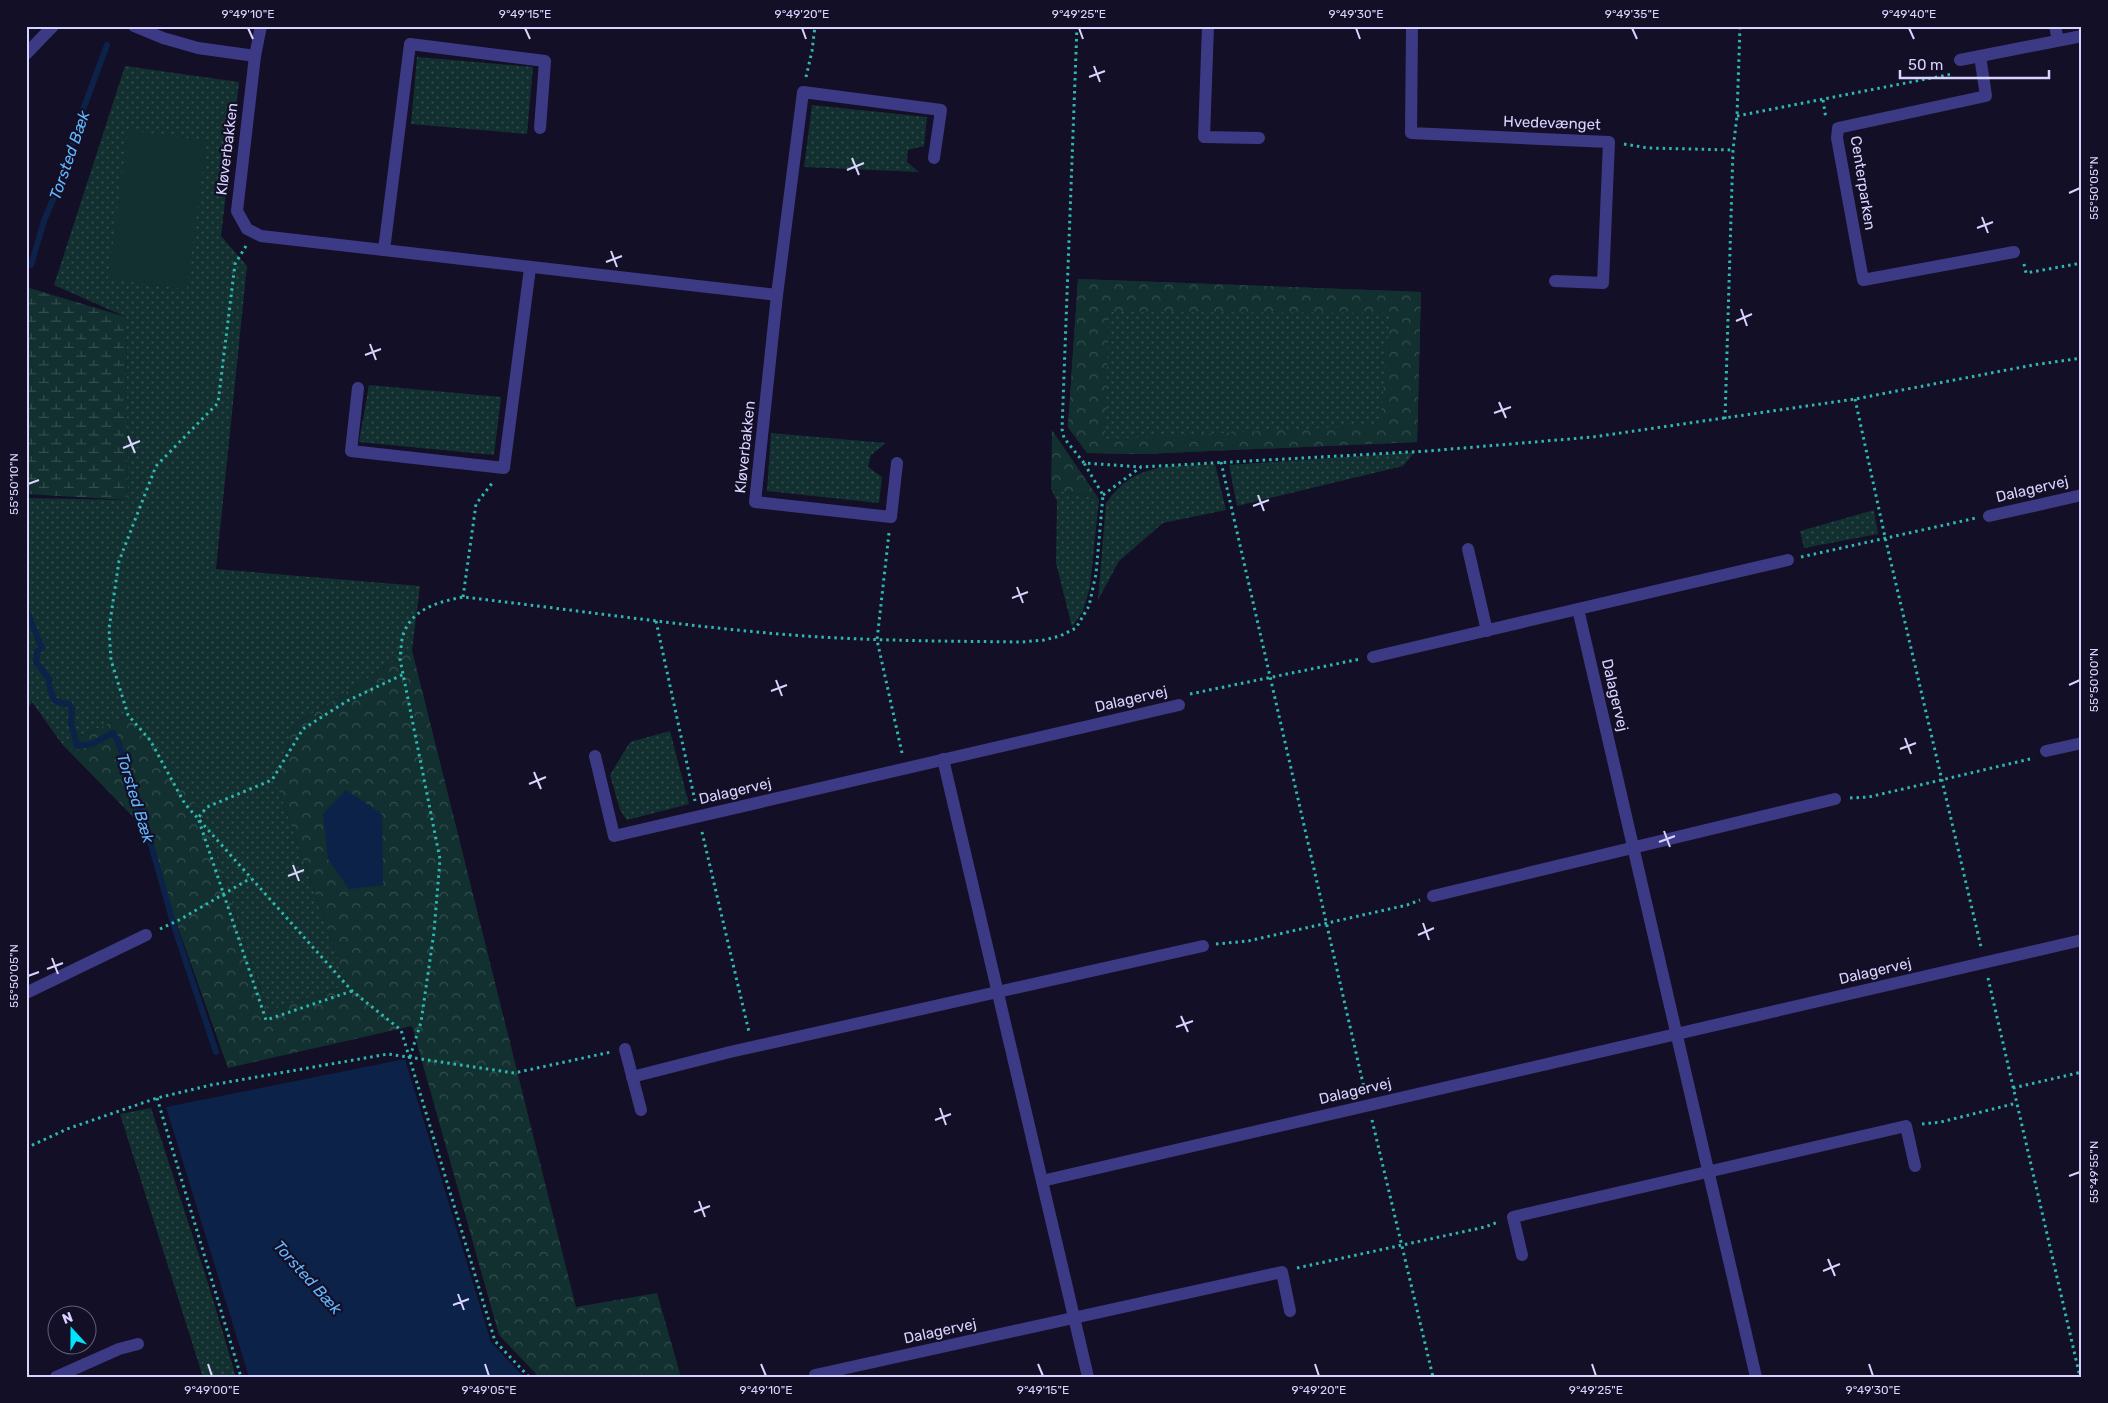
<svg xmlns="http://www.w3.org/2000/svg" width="2108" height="1403" font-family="Rubik,sans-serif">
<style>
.grass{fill:url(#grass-dots)}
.forest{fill:url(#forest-crowns);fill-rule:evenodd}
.wetland{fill:url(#wetland-marsh)}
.cemetery{fill:url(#cemetery-stones)}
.pitch{fill:#12302f}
.water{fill:#0c2248}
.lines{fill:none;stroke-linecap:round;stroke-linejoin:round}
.stream{stroke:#0c2248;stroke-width:6}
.path{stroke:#2fb8b0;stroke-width:3;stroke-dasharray:2.5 4;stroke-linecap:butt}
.street{stroke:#3d3a85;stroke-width:12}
.ticks{fill:none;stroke:#d9d4ff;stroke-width:2}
.labels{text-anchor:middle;stroke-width:4.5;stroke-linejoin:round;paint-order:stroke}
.street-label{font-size:15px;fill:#d9d4ff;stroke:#130f26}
.water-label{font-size:16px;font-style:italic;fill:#62b6ff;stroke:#130f26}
.neatline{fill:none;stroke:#d9d4ff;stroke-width:2}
.ticks-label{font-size:12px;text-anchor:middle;fill:#d9d4ff}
</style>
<defs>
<pattern id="grass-dots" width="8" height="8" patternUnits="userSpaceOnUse" patternTransform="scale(1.25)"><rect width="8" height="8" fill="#12302f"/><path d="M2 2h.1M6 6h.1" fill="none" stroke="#344d4e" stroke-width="1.8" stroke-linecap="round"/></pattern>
<pattern id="forest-crowns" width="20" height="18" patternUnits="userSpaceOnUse" patternTransform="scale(1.25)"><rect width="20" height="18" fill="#12302f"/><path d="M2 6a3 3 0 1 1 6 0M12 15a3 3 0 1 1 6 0" fill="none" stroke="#344d4e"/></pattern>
<pattern id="wetland-marsh" width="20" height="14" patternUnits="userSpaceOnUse" patternTransform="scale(1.25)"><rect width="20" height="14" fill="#12302f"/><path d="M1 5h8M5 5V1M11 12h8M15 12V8" fill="none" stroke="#344d4e"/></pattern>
<pattern id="cemetery-stones" width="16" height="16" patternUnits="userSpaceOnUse" patternTransform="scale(1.25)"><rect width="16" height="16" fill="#12302f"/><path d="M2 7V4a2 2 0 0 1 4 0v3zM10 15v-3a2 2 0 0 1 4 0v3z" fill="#344d4e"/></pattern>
</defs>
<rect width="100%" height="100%" fill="#130f26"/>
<g class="grass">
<path d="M417,57l116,10 -6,67 -116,-10z"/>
<path d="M125,66l114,16 -18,154 26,30 -31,303 204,17 -8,64 -118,75 -18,57 71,203 -79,26 -66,-198 -74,-98 -66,29 -30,-42 -6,-28v-176l102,2 -2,-183 -72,-32z"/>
<path d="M812,105l115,12 -3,29 -16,4 -1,12 12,10 -115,-5z"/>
<path d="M1078,279l343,13 -4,150 -275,12 -55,-1 -19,-26z"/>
<path d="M369,385l132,12 -7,58 -135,-13z"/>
<path d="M771,433l115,10 -15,12 -3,12 14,10 -3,26 -112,-12z"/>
<path d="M1415,452l-12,14 -166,40 -8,-41z"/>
<path d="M1215,464l11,46 -63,13 -44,38 -21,39 8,-97c29,-42 64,-36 109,-39z"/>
<path d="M1051,489l48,10 -9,88 -7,24 -11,16 -16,-64 1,-62z"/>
<path d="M1874,510l4,24 -74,14 -4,-17z"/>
<path d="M670,731l19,73 -62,16 -7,-10 -10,-35 20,-33z"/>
<path d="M151,1108l58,178 27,91h-33l-83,-263z"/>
</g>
<g class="forest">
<path d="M1078,279l343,13 -4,150 -275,12 -55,-1 -19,-26zM1109,312l281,1 -10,112 -275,14z"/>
<path d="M1052,430l47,69 -48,-10z"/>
<path d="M412,650l164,657 81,-14 24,84h-142l-40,-42 -87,-309 -184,42 -86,-242 -80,-82 66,-29 22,25 52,73 66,198 79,-26 -71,-203 18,-57z"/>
</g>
<path class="wetland" d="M26,287l100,30 2,183 -102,-6z"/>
<path class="cemetery" d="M26,676l5,13 1,13 -6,9z"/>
<path class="pitch" d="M128,130l79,11 -20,148 -79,-10z"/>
<g class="water">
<path d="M346,790l36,24 1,71 -34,4 -21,-30 -5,-45z"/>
<path d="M405,1059l86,283 33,35h-275l-83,-270z"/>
</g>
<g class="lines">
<g class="stream">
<path d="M31,265l13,-44 22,-53 15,-53 26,-70"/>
<path d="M26,610l16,38 -5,3 -1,11 13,17 1,10 4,11 7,3 8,1 3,5 -1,14 6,23 15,-2 21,-11 5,8 28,86 28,99 42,126"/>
</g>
<g class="path">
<path d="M1077,26l-15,403 2,9 20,25 57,4"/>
<path d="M806,77l6,-26 3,-25"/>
<path d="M1823,100l3,19"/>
<path d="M1737,116l215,-42"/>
<path d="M1624,144l24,4 85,2"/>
<path d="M246,246l-11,18 -17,139 -62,63 -37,95 -10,68 2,31 17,55 22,25 35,64 167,187 49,39 94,311 34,36"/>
<path d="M2024,264l2,9 56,-10"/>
<path d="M1855,399l30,138 96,410"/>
<path d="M1725,419l8,-269 4,-34 3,-90"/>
<path d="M1221,462l144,630"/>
<path d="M1103,495l38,-28 287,-16 165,-14 262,-38 178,-34 49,-7"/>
<path d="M889,533l-12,107 25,113"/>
<path d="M1801,557l175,-39"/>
<path d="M463,597l13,-93 17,-22"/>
<path d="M656,621l39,180"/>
<path d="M1190,694l170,-35"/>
<path d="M1850,798l19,-1 165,-39"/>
<path d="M702,832l47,200"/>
<path d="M160,929l21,-10 70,-41"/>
<path d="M1216,944l32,-3 159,-36 13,-5"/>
<path d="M1988,978l92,399"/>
<path d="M352,991l-86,29 -68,-202 9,-11 65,-27 31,-51 44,-28 57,-27"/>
<path d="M410,1057l11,-35 13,-90 6,-73 -40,-200c1,-8 1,-17 3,-24 9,-27 36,-33 60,-38 106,12 211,28 316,37 81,7 162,7 243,8l22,-2 16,-4 16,-8 13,-22 7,-32 7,-79 -19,-32"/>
<path d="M2013,1088l69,-16"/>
<path d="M157,1098l84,279"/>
<path d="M1372,1120l61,257"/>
<path d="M1922,1124l19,-2 76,-19"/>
<path d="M26,1148l41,-19 90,-31 54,-13 177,-31 126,19 97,-21"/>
<path d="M1297,1268l188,-41 13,-5"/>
</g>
<g class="street">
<path d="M134,26l29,12 35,10 57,8"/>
<path d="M261,26l-6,30 -18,155 10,18 14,7 516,59"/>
<path d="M1208,26l-4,111 55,1"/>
<path d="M1412,26l-1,107 198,9 -6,141 -48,-2"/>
<path d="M2055,26l3,14"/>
<path d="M26,54l27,-28"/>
<path d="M1980,56l6,40 -148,32 -1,10 26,142 151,-28"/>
<path d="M1960,60l122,-24"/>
<path d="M384,250l26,-206 135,17 -5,67"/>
<path d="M358,388l-7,63 153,17 26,-200"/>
<path d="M897,463l-6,54 -136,-15 22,-207 26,-203 138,18 -7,48"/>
<path d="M1989,516l93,-21"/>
<path d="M1468,549l19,82"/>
<path d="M1578,609l178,768"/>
<path d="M1373,657l415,-97"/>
<path d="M2046,751l36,-8"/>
<path d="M595,756l19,80 565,-131"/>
<path d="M943,759l145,618"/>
<path d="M1433,896l402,-97"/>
<path d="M26,993l120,-58"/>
<path d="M625,1049l16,61"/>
<path d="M632,1077l98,-25 473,-106"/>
<path d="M1042,1181l1040,-241"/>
<path d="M1522,1255l-9,-38 393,-91 9,40"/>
<path d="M56,1377l63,-28 19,-5"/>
<path d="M815,1377v-2l467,-103 8,39"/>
</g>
</g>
<path class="ticks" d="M248,28l5,11M525,28l5,11M802,28l4,11M1079,28l4,11M1356,28l4,11M1632,28l5,11M1909,28l5,11M1094,66l6,16M1089,77l16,-6M852,158l7,17M847,170l17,-7M2069,193l11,-5M1982,217l6,16M1977,228l16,-6M611,251l6,16M606,262l16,-6M1741,309l6,17M1736,321l16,-7M370,344l6,16M365,355l16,-6M1499,402l7,16M1494,413l17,-6M128,436l7,17M123,448l17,-7M28,484l11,-4M1258,495l6,16M1253,506l16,-6M1017,587l6,16M1012,598l16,-6M776,680l6,16M2069,685l11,-5M771,691l16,-6M1905,738l6,16M1900,749l16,-6M534,772l7,17M529,784l17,-7M1664,831l6,16M1659,842l16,-6M293,865l6,16M288,876l16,-6M1423,923l6,17M1418,935l16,-7M52,958l6,16M47,969l16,-6M28,976l11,-4M1181,1016l7,16M1176,1027l17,-6M940,1108l6,17M935,1120l16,-6M2069,1176l11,-4M699,1201l6,16M694,1212l16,-6M1828,1259l7,17M1823,1271l17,-7M458,1294l6,16M453,1305l16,-6M208,1364l4,12M485,1364l4,12M761,1364l5,12M1038,1364l5,12M1315,1364l4,12M1592,1364l4,12M1869,1364l4,12"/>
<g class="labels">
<g class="street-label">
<text transform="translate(1552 123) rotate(2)" y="5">Hvedevænget</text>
<text transform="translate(227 149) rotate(-83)" y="5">Kløverbakken</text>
<text transform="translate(1863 183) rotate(81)" y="5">Centerparken</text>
<text transform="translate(745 447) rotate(-84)" y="5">Kløverbakken</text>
<text transform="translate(2032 489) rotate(-13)" y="5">Dalagervej</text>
<text transform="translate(1615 695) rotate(77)" y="5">Dalagervej</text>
<text transform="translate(1131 699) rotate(-13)" y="5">Dalagervej</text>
<text transform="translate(735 791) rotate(-13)" y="5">Dalagervej</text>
<text transform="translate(1875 971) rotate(-13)" y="5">Dalagervej</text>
<text transform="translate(1355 1091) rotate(-13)" y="5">Dalagervej</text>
<text transform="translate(940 1331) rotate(-12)" y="5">Dalagervej</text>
</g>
<g class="water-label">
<text transform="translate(69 155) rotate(-71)" y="6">Torsted Bæk</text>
<text transform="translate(136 798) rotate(73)" y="6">Torsted Bæk</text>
<text transform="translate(308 1277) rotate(48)" y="6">Torsted Bæk</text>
</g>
</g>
<rect width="2108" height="1403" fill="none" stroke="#130f26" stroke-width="55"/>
<g transform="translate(72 1330) rotate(339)"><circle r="24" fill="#130f26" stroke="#625e7d"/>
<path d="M0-4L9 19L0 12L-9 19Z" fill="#00e5ff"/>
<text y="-8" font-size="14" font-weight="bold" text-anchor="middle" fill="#d9d4ff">N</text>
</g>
<path d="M1900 70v8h149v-8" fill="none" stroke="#d9d4ff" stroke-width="2.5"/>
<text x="1908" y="70" font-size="15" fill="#d9d4ff" stroke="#130f26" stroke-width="4" paint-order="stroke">50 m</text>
<rect x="28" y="28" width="2052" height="1348" class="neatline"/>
<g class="ticks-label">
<text x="248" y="18">9°49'10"E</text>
<text x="525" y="18">9°49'15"E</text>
<text x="802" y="18">9°49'20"E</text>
<text x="1079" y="18">9°49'25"E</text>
<text x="1356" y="18">9°49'30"E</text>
<text x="1632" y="18">9°49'35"E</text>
<text x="1909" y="18">9°49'40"E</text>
<text transform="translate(2094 188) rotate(-90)" y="4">55°50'05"N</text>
<text transform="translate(14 484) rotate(-90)" y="4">55°50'10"N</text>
<text transform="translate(2094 680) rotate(-90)" y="4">55°50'00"N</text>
<text transform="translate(14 976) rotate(-90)" y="4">55°50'05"N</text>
<text transform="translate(2094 1172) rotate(-90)" y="4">55°49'55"N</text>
<text x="212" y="1394">9°49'00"E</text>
<text x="489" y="1394">9°49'05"E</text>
<text x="766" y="1394">9°49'10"E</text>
<text x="1043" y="1394">9°49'15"E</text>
<text x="1319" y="1394">9°49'20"E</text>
<text x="1596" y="1394">9°49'25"E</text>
<text x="1873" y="1394">9°49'30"E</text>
</g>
</svg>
